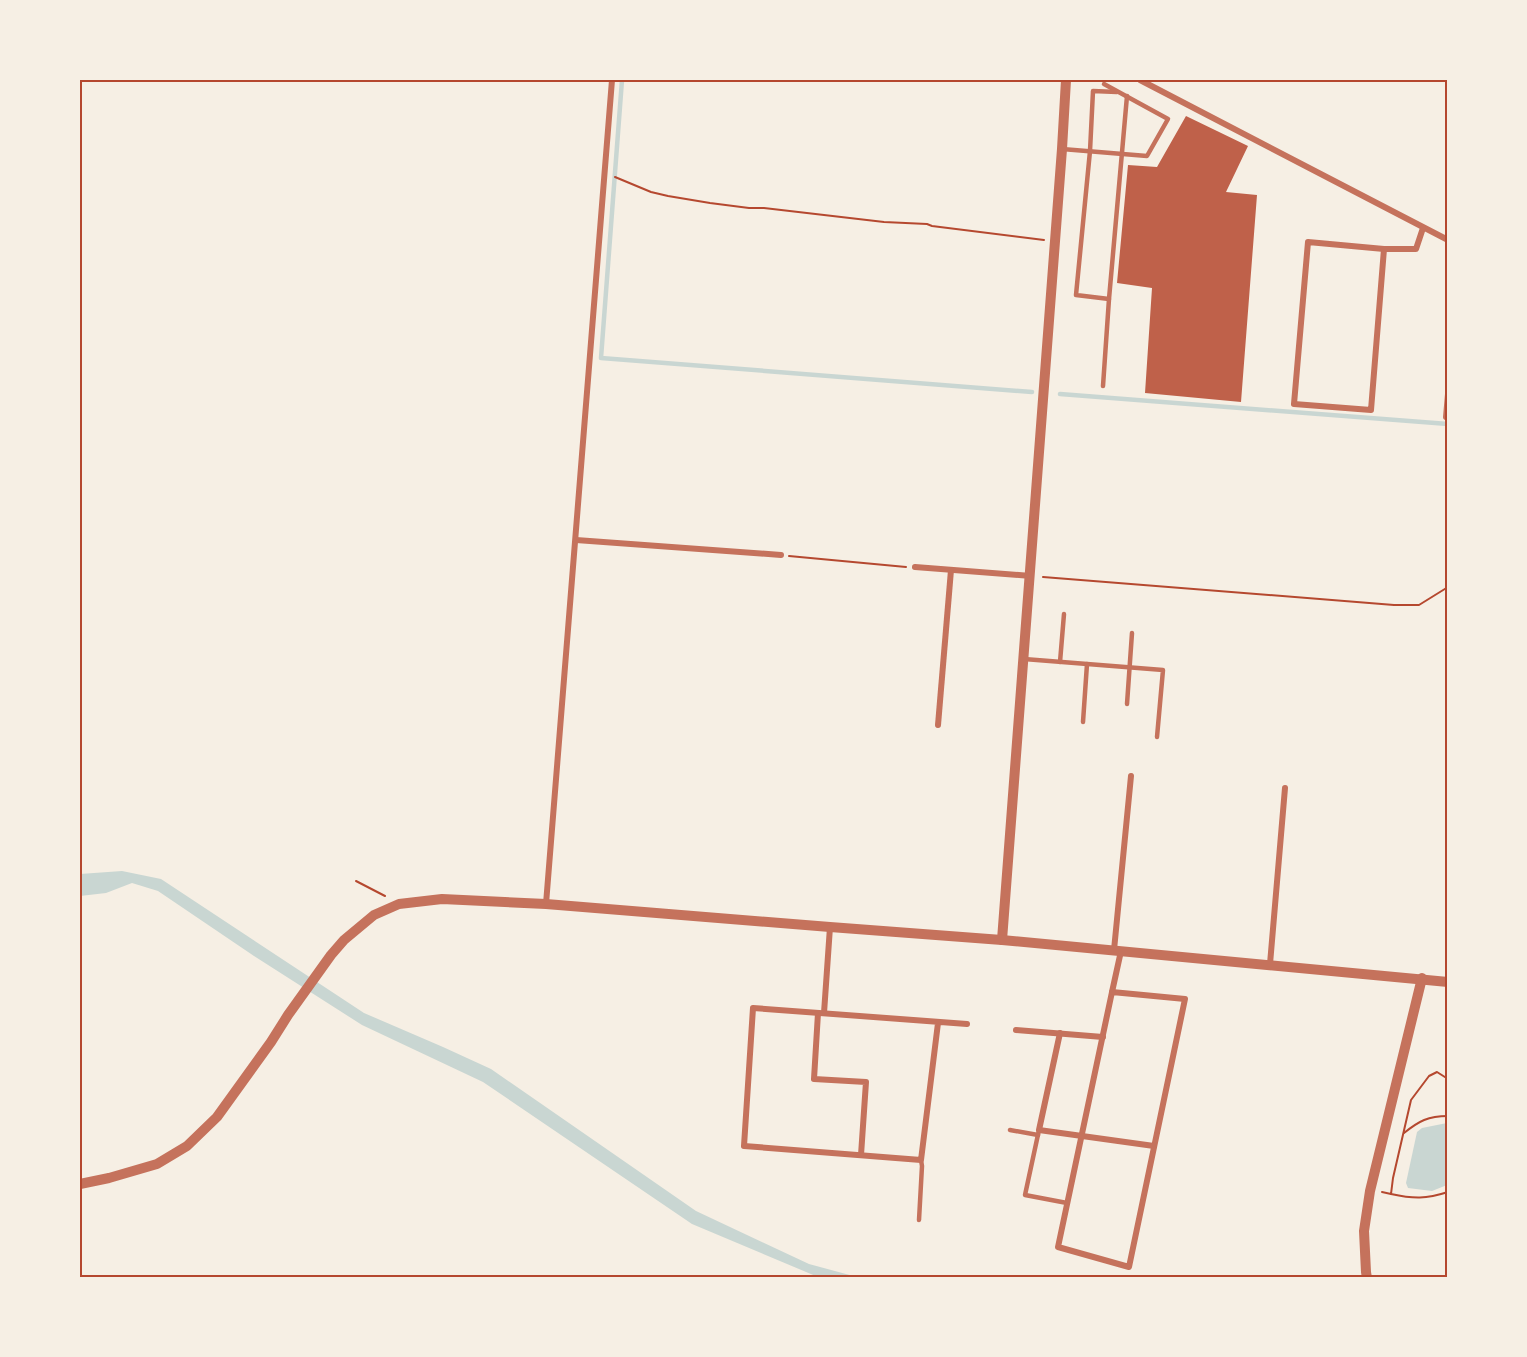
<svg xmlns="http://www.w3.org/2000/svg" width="1527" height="1357" font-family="Mulish,sans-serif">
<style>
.water{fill:#c9d6d2}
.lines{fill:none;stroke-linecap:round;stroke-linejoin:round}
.stream{stroke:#c9d6d2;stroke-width:4.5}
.building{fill:#bf614a}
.path{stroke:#b5482f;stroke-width:2}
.service{stroke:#c5725c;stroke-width:4.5}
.minor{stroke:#c5725c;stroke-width:6}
.tertiary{stroke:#c5725c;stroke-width:10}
.neatline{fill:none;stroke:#b5482f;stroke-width:2}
</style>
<rect width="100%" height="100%" fill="#f6efe4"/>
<g class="water">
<path d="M122,871l39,8 203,134 79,34 48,22 205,142 113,53 48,13h-39l-126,-53 -209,-142 -121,-57 -108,-69 -96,-65 -26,-8 -26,10 -26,3v-22z"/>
<path d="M1447,1123v62l-15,6 -24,-3 -2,-5 11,-51 5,-4z"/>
</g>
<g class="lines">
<g class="stream">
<path d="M622,80l-21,278 431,34"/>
<path d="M1060,394l388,30"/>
</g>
</g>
<path class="building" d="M1186,116l62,30 -22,46 31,3 -16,207 -96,-9 7,-105 -35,-5 11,-118 29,2z"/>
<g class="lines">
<g class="path">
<path d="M615,177l36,15 17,4 42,7 39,5h15l120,14 43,2 5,2 112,14"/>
<path d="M789,556l117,11"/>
<path d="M1043,577l351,28h25l29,-18"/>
<path d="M356,881l29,15"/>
<path d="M1404,1133c15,-12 24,-17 44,-17"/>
<path d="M1382,1192l9,2 2,-16 18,-78 18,-24 8,-4 11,7"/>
<path d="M1391,1194c23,5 35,5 57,-2"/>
</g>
<g class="service">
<path d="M1062,149l85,7 21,-37 -64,-35"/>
<path d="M1109,299l18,-203"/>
<path d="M1103,386l6,-87 -33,-4 14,-144 3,-60 24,1"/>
<path d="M1024,659l139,11 -6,67"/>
<path d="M1060,662l4,-48"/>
<path d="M1127,704l5,-71"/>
<path d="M1083,722l4,-58"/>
<path d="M1010,1130l28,5"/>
<path d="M1039,1130l-14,65 42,8"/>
<path d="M919,1220l3,-54 -1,-6"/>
</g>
<g class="minor">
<path d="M1140,80l308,160"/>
<path d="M1384,249l-13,161 -77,-6 14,-162 76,7h32l7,-21"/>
<path d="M1448,394l-2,23h2"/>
<path d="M576,540l205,15"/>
<path d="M915,567l116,9"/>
<path d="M938,725l13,-155"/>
<path d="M546,904l66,-824"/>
<path d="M1114,950l17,-174"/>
<path d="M1270,964l15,-176"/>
<path d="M1112,992l73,7 -56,268 -71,-20z"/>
<path d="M1112,992l9,-41"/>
<path d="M818,1013l-4,66 52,3 -5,73"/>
<path d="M824,1013l6,-86"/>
<path d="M938,1023l-17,137 -177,-14 9,-138 214,16"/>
<path d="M1016,1030l87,7"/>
<path d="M1060,1033l-21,97 115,16"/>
</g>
<g class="tertiary">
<path d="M1002,940l60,-791 4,-69"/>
<path d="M80,1184l29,-6 48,-14 30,-18 30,-29 54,-75 17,-27 43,-60 13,-15 30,-25 25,-11 43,-5 104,5 284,23 172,13 446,42"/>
<path d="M1367,1278l-1,-6 -2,-41 6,-40 52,-213"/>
</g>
</g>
<rect width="1527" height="1357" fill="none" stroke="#f6efe4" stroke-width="162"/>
<rect x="81" y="81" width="1365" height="1195" class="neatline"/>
</svg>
